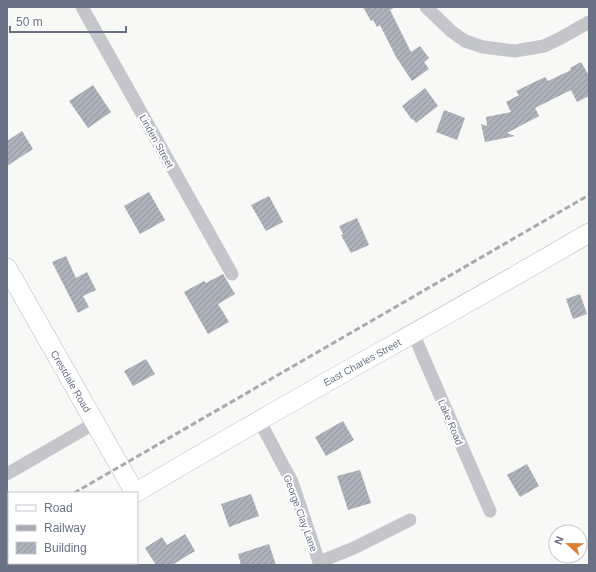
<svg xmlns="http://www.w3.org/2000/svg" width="596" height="572" font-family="Arial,sans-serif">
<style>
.building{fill:url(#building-hatch)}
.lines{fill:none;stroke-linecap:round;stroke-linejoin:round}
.secondary-casing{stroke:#b7b9bf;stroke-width:20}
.lane{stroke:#c4c6cb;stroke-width:7}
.street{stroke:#c4c6cb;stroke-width:13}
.secondary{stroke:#fff;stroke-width:19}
.rail{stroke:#a7aab1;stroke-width:3;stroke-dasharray:6 3;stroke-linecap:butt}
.labels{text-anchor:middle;stroke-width:4;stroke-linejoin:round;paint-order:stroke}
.street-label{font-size:10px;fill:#697285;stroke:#fff}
</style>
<defs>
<pattern id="building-hatch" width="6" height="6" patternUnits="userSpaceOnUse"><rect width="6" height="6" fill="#adb2ba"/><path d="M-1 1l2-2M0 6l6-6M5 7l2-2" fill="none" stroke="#91959d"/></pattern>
</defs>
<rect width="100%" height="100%" fill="#f8f8f6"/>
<g class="building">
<path d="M363,7h32l-5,3 21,42 9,-6 9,12 -5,4 5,7 -17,12 -16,-24 -16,-32 -3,2 -4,-7 -2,1z"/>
<path d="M581,62l8,14v20l-12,6 -6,-12 -36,18 4,8 -32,17 8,3 -30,6 -4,-18 6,2 -1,-9 25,-5 -5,-10 13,-7 -3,-4 29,-14 3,4 23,-11 -1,-2z"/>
<path d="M93,85l18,27 -23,16 -19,-27z"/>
<path d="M425,88l13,18 -22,17 -3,-4 -1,1 -10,-14z"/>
<path d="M444,110l21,8 -8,22 -21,-8z"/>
<path d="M22,131l11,18 -26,17v-25z"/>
<path d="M149,192l16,28 -25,14 -16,-28z"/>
<path d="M269,196l14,26 -17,9 -15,-26z"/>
<path d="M357,218l12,27 -18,8 -10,-18 2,-1 -4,-8z"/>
<path d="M66,256l10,22 11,-6 9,18 -13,6 6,11 -11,6 -26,-51z"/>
<path d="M223,274l12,20 -17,10 11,18 -21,12 -24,-42 20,-11 2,2z"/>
<path d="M580,294l7,20 -14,5 -7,-20z"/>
<path d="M146,359l9,15 -22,12 -9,-15z"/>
<path d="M343,421l11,19 -28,16 -11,-19z"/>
<path d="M527,464l12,22 -19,11 -13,-22z"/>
<path d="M360,470l11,33 -23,7 -11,-34z"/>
<path d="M251,494l8,22 -30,11 -8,-23z"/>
<path d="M185,534l10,17 -23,14h-16l-11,-17 17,-11 5,8z"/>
<path d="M269,544l7,21h-35l-3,-11z"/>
</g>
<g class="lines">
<defs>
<g id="secondary">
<path d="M7,268l128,225"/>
<path d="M135,493c150,-90 304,-172 454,-260"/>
<path d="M26,565l3,-2"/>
</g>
</defs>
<use href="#secondary" class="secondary-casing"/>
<path class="lane" d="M118,563l1,2"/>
<g class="street">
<path d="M82,7l150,267"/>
<path d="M426,7l25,24 14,10 18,6 32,4 29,-5 15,-7 30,-17"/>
<path d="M413,333l77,178"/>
<path d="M259,420l33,62 28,83"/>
<path d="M7,474l88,-51"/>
<path d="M319,562l35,-14 56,-28"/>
</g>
<use href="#secondary" class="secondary"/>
<g class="rail">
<path d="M74,493l515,-298"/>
<path d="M7,531l2,-1"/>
</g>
</g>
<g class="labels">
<g class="street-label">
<text transform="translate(157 141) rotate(61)" y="4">Linden Street</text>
<text transform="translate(362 362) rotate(-29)" y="4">East Charles Street</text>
<text transform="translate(71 381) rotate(60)" y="4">Crestdale Road</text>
<text transform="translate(451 422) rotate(67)" y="4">Lake Road</text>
<text transform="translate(301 513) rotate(70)" y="4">George Clay Lane</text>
</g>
</g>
<rect width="596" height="572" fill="none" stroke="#697285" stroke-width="16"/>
<rect x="8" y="492" width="130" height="72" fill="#ffffff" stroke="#c3c7ce"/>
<rect x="16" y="505" width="20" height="6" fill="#ffffff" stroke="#c3c7ce"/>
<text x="44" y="512" font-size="12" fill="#697285">Road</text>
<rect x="16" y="525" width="20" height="6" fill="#a7aab1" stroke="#c3c7ce"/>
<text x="44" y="532" font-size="12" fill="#697285">Railway</text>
<rect x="16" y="542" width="20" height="12" fill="url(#building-hatch)" stroke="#c3c7ce"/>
<text x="44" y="552" font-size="12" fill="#697285">Building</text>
<g transform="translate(568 544) rotate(292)"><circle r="19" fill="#ffffff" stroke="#c3c7ce"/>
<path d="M0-3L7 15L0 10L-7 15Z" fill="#d98035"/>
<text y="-6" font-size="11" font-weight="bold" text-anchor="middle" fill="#697285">N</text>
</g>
<path d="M10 26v6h116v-6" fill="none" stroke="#697285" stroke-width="2"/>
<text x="16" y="26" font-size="12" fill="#697285" stroke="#ffffff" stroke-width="3" paint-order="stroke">50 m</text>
</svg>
